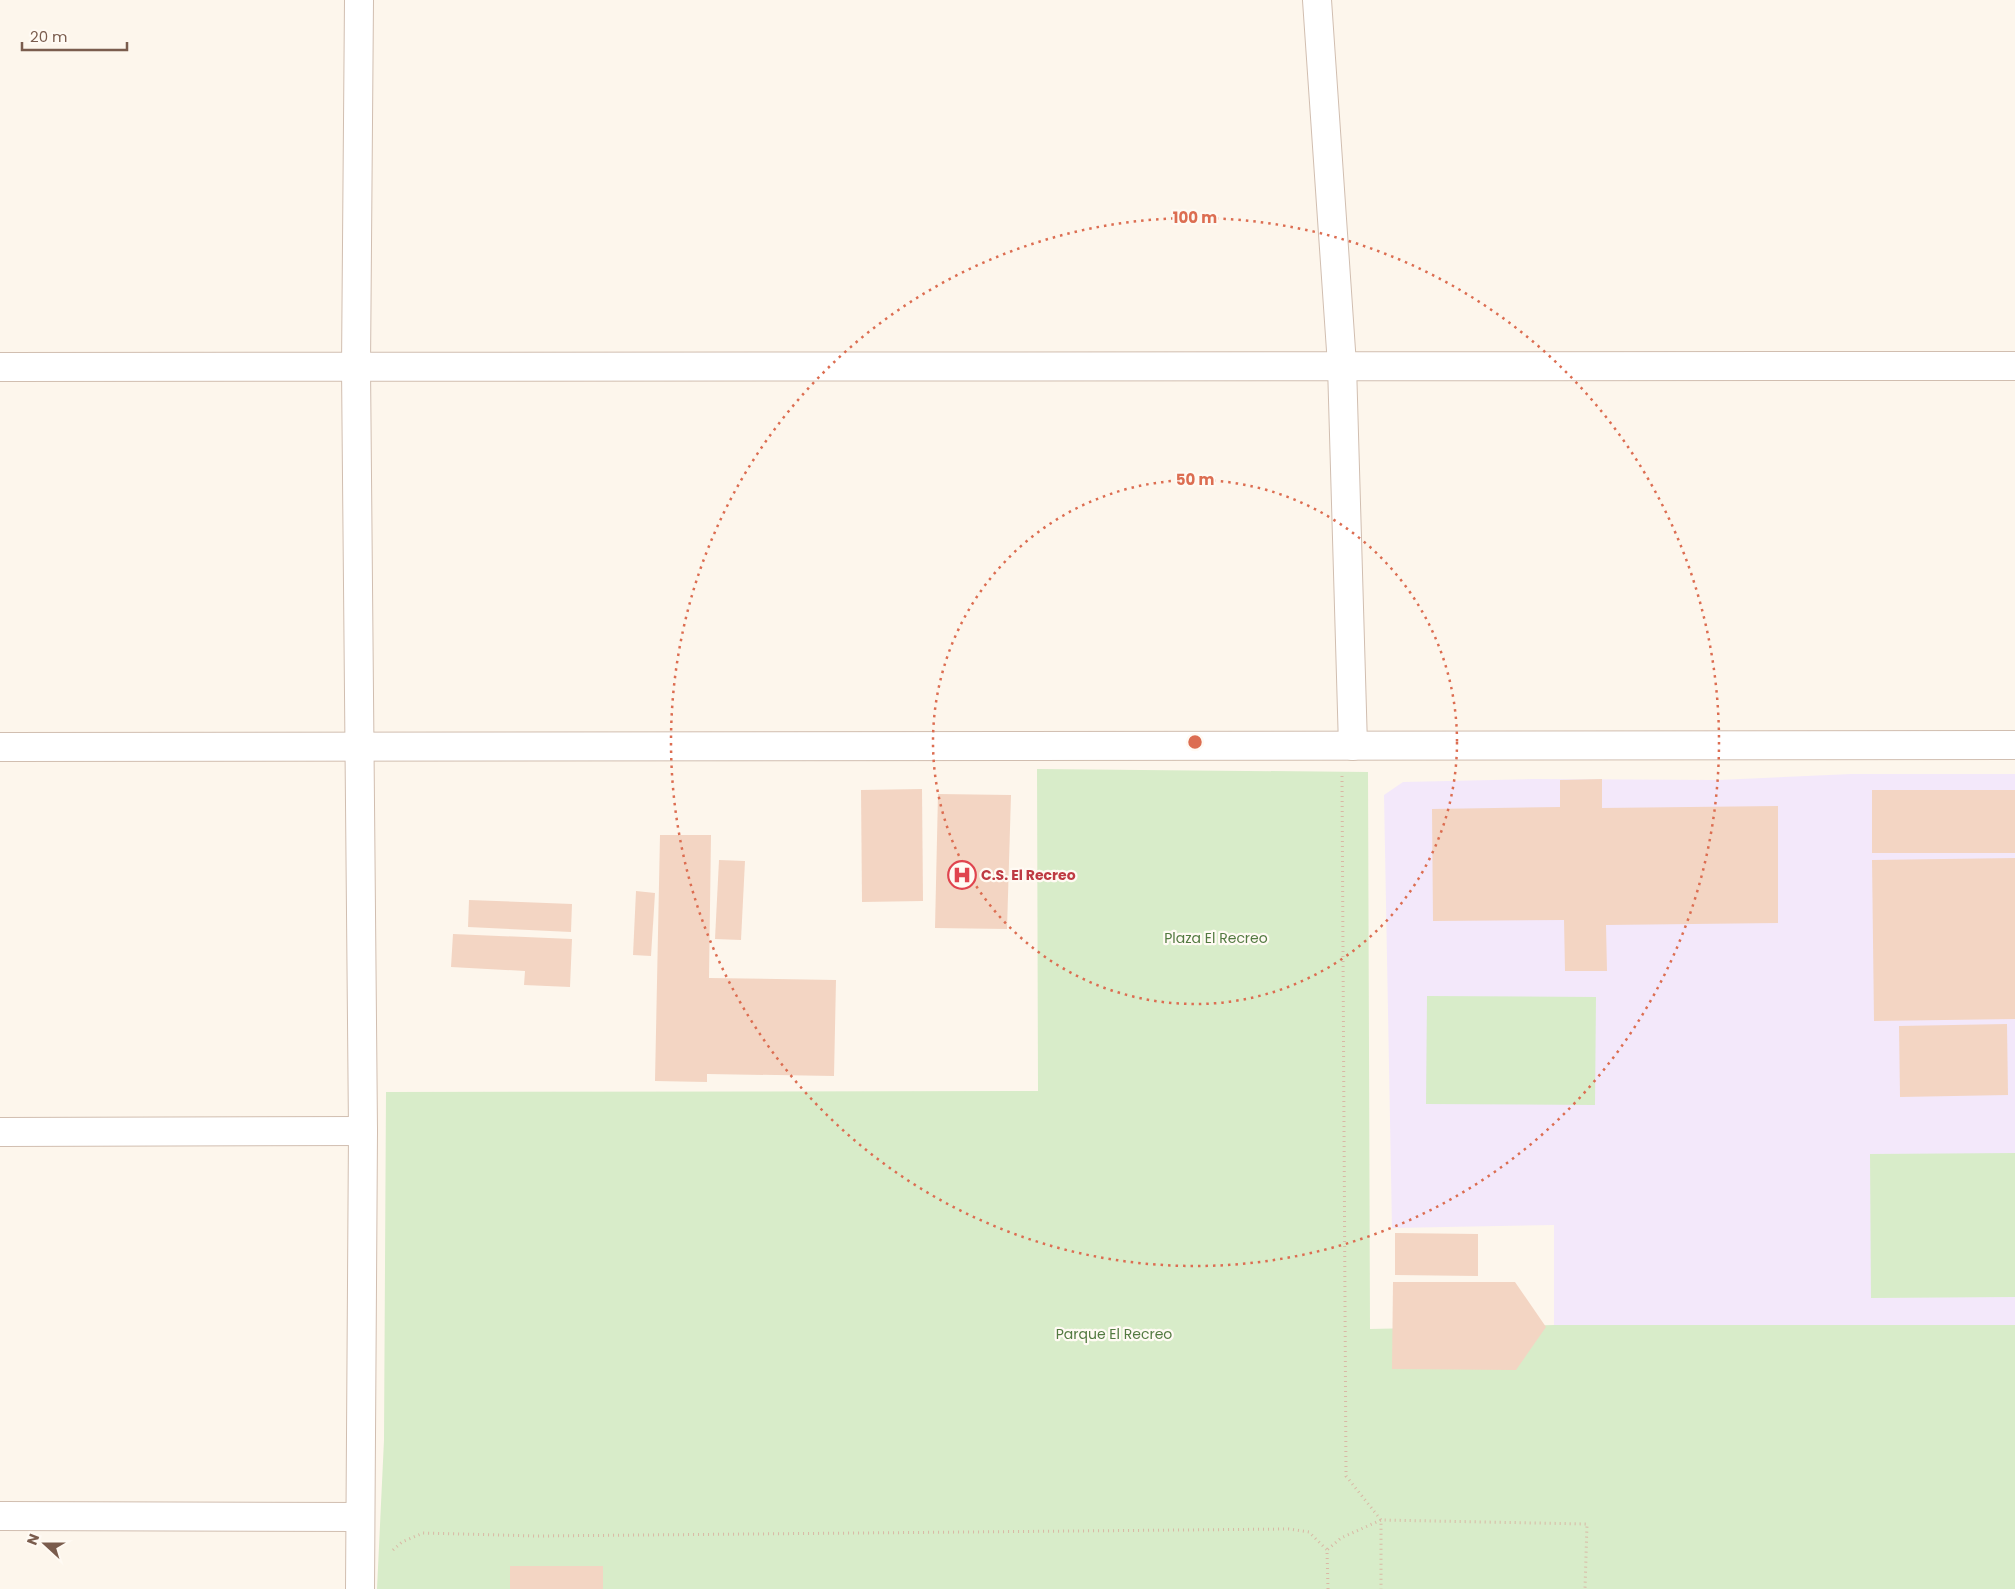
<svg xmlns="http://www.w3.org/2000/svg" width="2015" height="1589" font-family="Poppins,sans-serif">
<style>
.education{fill:#f3e8fa}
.green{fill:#d8ecc9}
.building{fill:#f3d5c3}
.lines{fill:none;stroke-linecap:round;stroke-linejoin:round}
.minor-casing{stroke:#d1beb0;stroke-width:30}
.path{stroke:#d9b8a5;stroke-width:3;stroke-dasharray:1 4;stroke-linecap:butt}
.minor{stroke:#fff;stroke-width:28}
.ring{fill:none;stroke:#dc6d51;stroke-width:2.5;stroke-dasharray:2.5 5}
.labels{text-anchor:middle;stroke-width:4.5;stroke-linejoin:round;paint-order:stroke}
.health-label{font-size:14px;font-weight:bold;fill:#be3a42;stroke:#fffaf3;text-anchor:start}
.park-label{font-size:14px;fill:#537a41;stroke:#fffaf3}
.centre{fill:#dc6d51;stroke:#fffaf3;stroke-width:2.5}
.ring-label{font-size:15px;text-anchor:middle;font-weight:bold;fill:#dc6d51;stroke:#fffaf3;stroke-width:4.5;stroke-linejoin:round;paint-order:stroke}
</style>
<rect width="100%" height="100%" fill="#fdf6ec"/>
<path class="education" d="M1851,774h164v551h-461v-100l-162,3 -8,-433 19,-13 130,-3 185,1z"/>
<g class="green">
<path d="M1037,769l331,3 2,557 184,-4h461v264h-1638l7,-149 2,-348 652,-1z"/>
<path d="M1427,996l169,1 -1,108 -169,-1z"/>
<path d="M2015,1153v144l-144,1 -1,-144z"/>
</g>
<g class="building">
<path d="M1602,779v29l176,-2v117l-172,2 1,46h-42l-1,-51 -131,1 -1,-112 128,-2v-27z"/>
<path d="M922,789l1,112 -61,1 -1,-112z"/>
<rect x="1872" y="790" width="143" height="63"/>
<path d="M938,794l73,1 -4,134 -72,-1z"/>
<path d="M660,835h51l-2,143 127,2 -2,96 -127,-2v8l-52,-1z"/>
<path d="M2015,858v161l-141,2 -2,-161z"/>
<path d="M719,860l26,1 -4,79 -26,-1z"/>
<path d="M636,891l19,2 -4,63 -18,-1z"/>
<path d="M469,900l103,4 -1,28 -103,-5z"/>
<path d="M453,934l119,5 -2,48 -46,-2 1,-14 -74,-4z"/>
<path d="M2007,1024l1,71 -108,2 -1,-71z"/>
<path d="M1395,1233l83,1v42l-83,-1z"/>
<path d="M1393,1282h122l31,45 -30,43 -124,-1z"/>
<rect x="510" y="1566" width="93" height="23"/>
</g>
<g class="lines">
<defs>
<g id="minor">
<path d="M359,0l-3,367 7,764 -3,458"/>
<path d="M1317,0l25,365 11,381"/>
<path d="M0,367l2015,-1"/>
<path d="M0,747l2015,-2"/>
<path d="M0,1132l363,-1"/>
<path d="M0,1516l359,1"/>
</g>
</defs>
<use href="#minor" class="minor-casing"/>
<g class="path">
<path d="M1342,776l4,700 35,44v69"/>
<path d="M393,1550l9,-8 21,-9 114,3 752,-7 20,3 18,18"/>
<path d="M1328,1589l-1,-39 14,-12 40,-18 206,4 -2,65"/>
</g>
<use href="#minor" class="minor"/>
</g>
<g class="ring">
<circle cx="1195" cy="742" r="262"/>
<circle cx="1195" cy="742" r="524"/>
</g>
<defs>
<symbol id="hospital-ring" viewBox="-11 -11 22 22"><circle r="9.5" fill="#fffaf3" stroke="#e0444e" stroke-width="1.5"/><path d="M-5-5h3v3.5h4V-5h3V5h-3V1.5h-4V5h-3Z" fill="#e0444e"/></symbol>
</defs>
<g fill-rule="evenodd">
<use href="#hospital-ring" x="946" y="859" width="32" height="32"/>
</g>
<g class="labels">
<g class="health-label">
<text x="981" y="880">C.S. El Recreo</text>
</g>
<g class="park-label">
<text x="1216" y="943">Plaza El Recreo</text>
<text x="1114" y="1339">Parque El Recreo</text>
</g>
</g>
<circle cx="1195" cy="742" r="8" class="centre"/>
<g class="ring-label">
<text x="1195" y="223">100 m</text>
<text x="1195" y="485">50 m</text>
</g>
<g transform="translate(45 1544) rotate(291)" stroke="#fffaf3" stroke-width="4" paint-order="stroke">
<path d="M0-4L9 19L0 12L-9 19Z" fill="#7a5c4d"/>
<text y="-8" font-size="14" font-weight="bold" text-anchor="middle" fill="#7a5c4d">N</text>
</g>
<path d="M22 42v8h105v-8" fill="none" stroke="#7a5c4d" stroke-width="2.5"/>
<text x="30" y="42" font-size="15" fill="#7a5c4d" stroke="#fffaf3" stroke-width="4" paint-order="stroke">20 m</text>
</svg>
